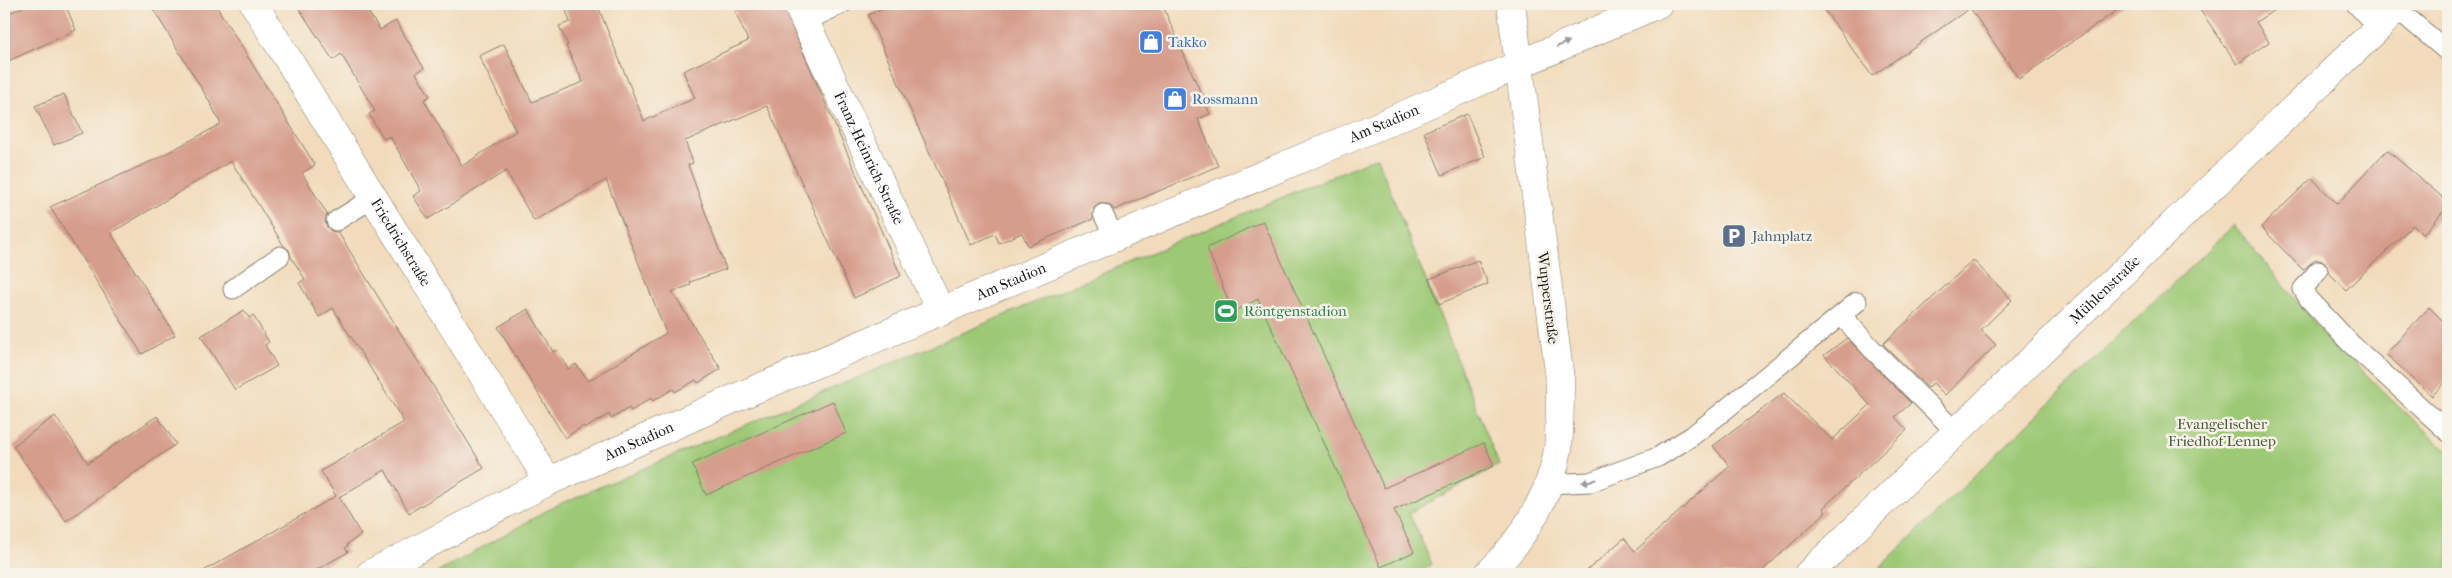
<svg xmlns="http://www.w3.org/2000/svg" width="2452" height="578" font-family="'IM FELL French Canon',serif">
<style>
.green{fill:#9dc976;stroke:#5c7249}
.building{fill:#d69c8c}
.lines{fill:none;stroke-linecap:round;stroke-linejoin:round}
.lane-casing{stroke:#877c6c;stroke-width:21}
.street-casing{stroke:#877c6c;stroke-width:29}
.secondary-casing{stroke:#877c6c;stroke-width:29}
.lane{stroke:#fff;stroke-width:19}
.street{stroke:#fff;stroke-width:28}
.secondary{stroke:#fff;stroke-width:28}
.oneway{fill:#999}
.labels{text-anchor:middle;stroke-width:5;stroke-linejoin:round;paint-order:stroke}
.shop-label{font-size:15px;fill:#366cbe;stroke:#f7f3e8;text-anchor:start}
.street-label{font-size:15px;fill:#1c1c1c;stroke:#f7f3e8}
.service-label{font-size:15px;fill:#4e5e75;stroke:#f7f3e8;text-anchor:start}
.leisure-label{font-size:15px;fill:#27864d;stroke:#f7f3e8;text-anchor:start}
.park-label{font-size:15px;fill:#49593c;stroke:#f7f3e8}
</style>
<rect width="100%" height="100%" fill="#f7f3e8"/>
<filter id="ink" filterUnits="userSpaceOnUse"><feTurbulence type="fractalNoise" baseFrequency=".02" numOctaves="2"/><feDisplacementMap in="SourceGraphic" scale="10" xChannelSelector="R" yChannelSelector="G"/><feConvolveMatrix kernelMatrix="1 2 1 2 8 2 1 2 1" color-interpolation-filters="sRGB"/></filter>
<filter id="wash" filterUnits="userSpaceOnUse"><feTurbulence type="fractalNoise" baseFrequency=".0096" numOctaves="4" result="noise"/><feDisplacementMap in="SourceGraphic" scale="20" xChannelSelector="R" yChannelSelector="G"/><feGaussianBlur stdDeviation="1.12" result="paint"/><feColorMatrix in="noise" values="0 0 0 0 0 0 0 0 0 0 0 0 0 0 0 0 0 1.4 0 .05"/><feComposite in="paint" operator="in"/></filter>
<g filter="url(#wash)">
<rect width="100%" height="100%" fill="#f2dbbc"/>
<g class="green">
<path d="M1377,157l122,308 -90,48 23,51 -14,10h-983l120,-68z"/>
<path d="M2234,225l83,101 84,83 47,42v123h-575z"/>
</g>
<g id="blocks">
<g class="building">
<path d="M30,4h35l11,26 -72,33v-48z"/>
<path d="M150,4h65l100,161 -13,8 25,41 -2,7 1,5 5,5 7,1 146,236 -75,45 -24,-43 -46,27 22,38 -14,9 1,2 -3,2 3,4 -39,22h-111l138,-78 -15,-25 83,-49 -71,-114 -14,9 -20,-34 6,-4 -14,-22 -2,-7 -5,-4 -53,-85 -120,72 64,102 -33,19 -92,-147 104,-47 67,-36 -13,-25z"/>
<path d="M296,4h67l17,26 16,-9 28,47 -8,5 14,23 -6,4 38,66 54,-35 -37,-75 25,-12 28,58 51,-20 -17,-36 2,-1 -9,-19 11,-4 -6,-18h33l47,117 51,-23 -12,-27 65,-30 -16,-37h50l119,272 -47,22 -87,-192 -82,35 8,22 -5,2 38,104 -36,13 1,3 -19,7 49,77 -23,14 -2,-3 -21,12 -2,-3 -20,12 -2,-3 -20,13 -2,-3 -18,11 -2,-5 -23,14 -3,-2 -18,12 -67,-111 30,-18 25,43 4,-2 11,19 8,-5 12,17 78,-48 -60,-153 -72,41 -28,-50 -78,48 -15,-23 8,-5 -31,-55 -6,3 -7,-11 -8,-14 6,-3 -34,-57 -8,6z"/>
<path d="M893,4h269l48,110 -12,5 20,47 -104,44 -5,-6h-10l-5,4 -1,11 -65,27 -6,-13 -23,10 -4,-9 -24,11 -103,-230z"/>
<path d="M1820,4h306l-107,75 -49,-71 -98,68z"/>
<path d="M2196,4h87l-27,18 13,20 -32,22z"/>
<path d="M64,94l18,39 -28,12 -19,-39z"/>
<path d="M1467,114l18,43 -43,18 -18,-43z"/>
<path d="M2387,150l61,52v4l-25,29 -10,-10 -67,65 -17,-17 -4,-11 -10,-3 -12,11 -42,-43 51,-49 25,26z"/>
<path d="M1263,221l121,267 100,-45 10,23 -100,44 20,42 -33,15 -123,-268 -25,13 -26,-64z"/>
<path d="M1478,260l10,24 -49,20 -10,-25z"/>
<path d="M1973,260l39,40 -31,30 15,15 -51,50 -12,-12 -5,5 -45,-44z"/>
<path d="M2429,307l19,19v53l-16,17 -46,-42z"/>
<path d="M244,310l5,8 4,-3 16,27 -4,3 12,21 -42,24 -34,-54z"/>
<path d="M1847,338l64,65 -16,14 12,13 -84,78 3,4 -67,62h-176l41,-36 11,13 95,-85 -17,-20 71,-53 48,47 38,-35 -46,-50z"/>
<path d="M833,401l13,32 -140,62 -14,-31z"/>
<path d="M55,416l33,47 69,-47 19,28 -110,77 -53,-75z"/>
</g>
</g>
</g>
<g filter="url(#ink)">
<use href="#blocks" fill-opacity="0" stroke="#877c6c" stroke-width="1"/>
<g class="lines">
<defs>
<g id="lane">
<path d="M2356,4l22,24"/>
<path d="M2396,8l52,44"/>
<path d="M805,21l37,-17"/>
<path d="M1103,214l11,23"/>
<path d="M336,221l37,-23"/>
<path d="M2318,271l-15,18 6,10 41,44 98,89"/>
<path d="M233,289l47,-33"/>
<path d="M1842,316l30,33 84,83"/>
<path d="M1547,484l43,-2 68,-25 34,-21 28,-22 137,-112"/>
</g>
<g id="street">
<path id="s1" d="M254,4l285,462 6,17"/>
<path id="s2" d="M797,4l144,308"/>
<path id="s3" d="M370,574l175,-91 197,-88 641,-271 275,-120"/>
<path id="s4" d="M1808,574l570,-546 22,-24"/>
</g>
<path id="secondary" d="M1488,574c33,-32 64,-80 70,-126 2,-23 2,-46 2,-69l-49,-375"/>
</defs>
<use href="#lane" class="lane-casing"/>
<use href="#street" class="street-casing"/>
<use href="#secondary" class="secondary-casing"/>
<use href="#lane" class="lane"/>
<use href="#street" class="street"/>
<use href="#secondary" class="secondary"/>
</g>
<defs><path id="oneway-solid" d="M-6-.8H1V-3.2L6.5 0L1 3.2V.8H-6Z" transform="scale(1.25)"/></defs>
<g class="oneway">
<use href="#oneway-solid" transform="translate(1563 44) rotate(-24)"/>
<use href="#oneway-solid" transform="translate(1589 481) rotate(168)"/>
</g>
</g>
<defs>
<symbol id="shop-square" viewBox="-11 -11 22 22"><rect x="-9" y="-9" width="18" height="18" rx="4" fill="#3f7fe0" stroke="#f7f3e8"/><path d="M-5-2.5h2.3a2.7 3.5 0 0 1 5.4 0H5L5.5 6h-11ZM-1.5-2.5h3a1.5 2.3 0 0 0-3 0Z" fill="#fff"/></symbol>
<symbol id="parking-square" viewBox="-11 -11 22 22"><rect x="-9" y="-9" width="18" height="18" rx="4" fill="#5c6f8a" stroke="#f7f3e8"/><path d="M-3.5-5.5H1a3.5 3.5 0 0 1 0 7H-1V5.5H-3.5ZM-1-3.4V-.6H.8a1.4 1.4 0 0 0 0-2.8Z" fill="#fff"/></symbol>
<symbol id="stadium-square" viewBox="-11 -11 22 22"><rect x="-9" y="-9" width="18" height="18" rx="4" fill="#2e9e5b" stroke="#f7f3e8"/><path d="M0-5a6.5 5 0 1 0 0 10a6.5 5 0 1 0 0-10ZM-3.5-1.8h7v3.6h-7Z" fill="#fff"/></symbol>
</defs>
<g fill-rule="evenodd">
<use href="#shop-square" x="1137" y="28" width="28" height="28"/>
<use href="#shop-square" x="1161" y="85" width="28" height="28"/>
<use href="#parking-square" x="1720" y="222" width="28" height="28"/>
<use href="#stadium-square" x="1212" y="297" width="28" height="28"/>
</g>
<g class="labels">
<g class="shop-label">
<text x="1168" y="47">Takko</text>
<text x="1192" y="104">Rossmann</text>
</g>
<g class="street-label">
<text dy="5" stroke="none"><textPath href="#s3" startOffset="1110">Am Stadion</textPath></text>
<text dy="5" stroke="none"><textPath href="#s2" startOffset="170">Franz-Heinrich-Straße</textPath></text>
<text dy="5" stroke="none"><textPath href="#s1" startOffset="280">Friedrichstraße</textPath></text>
<text dy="5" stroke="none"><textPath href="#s3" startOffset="705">Am Stadion</textPath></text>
<text dy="5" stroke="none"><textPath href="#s4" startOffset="411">Mühlenstraße</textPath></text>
<text transform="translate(1548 298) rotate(83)" y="5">Wupperstraße</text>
<text dy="5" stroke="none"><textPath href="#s3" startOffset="300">Am Stadion</textPath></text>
</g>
<g class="service-label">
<text x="1752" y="241">Jahnplatz</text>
</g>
<g class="leisure-label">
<text x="1244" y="316">Röntgenstadion</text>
</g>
<g class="park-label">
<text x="2222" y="429">Evangelischer<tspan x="2222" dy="17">Friedhof Lennep</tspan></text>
</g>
</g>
<rect width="2452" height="578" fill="none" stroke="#f7f3e8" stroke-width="20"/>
</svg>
